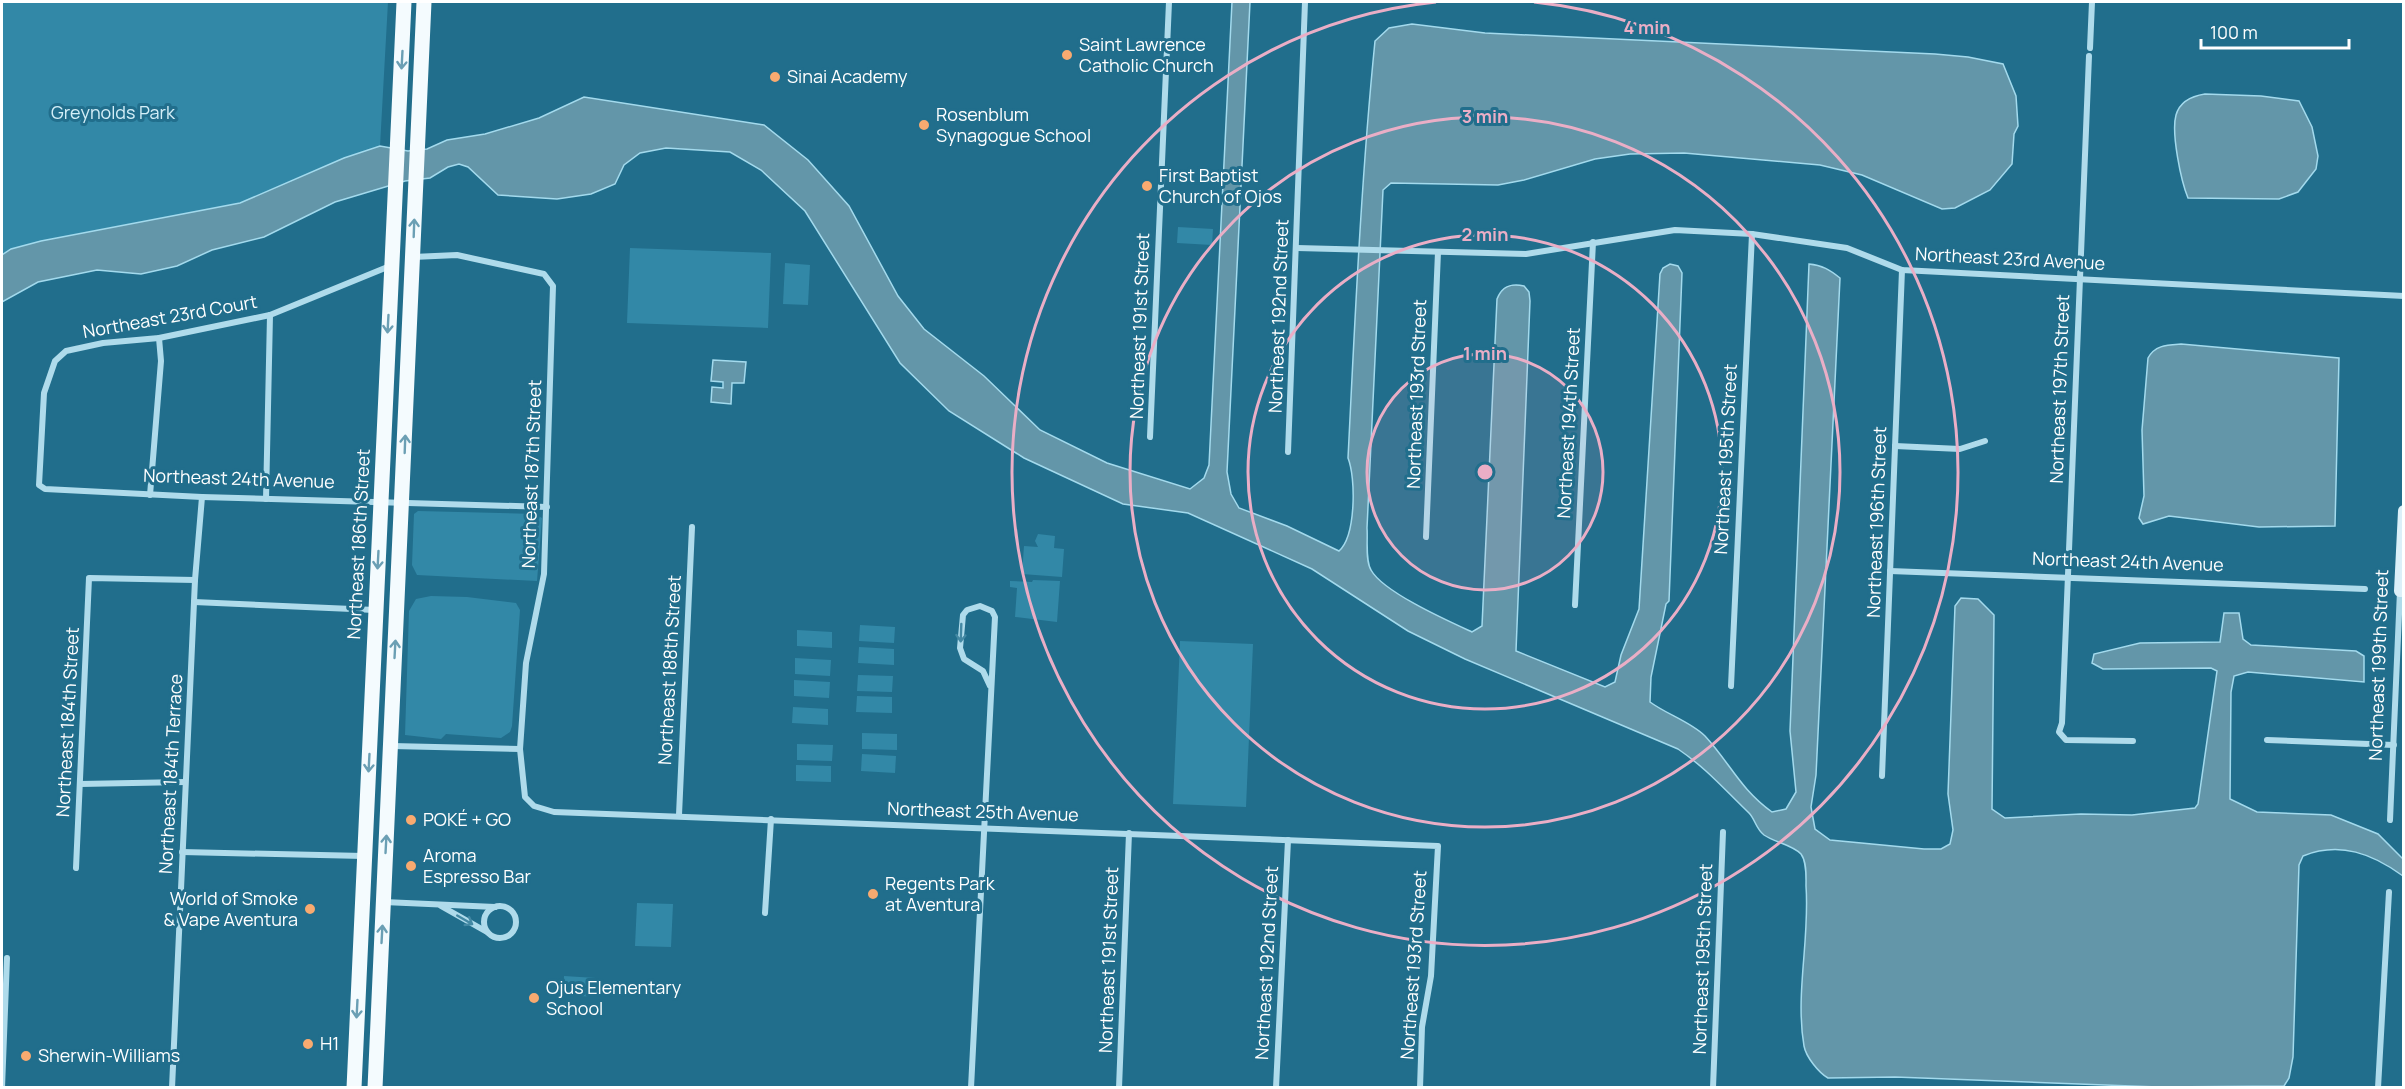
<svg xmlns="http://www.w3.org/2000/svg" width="2405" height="1089" font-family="Manrope,sans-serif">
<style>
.green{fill:#3288a7}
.water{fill:#6396a9;stroke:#a3daed;stroke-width:1.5}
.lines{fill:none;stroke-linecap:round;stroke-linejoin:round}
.street{stroke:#afdbeb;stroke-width:6}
.secondary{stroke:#dbf0f9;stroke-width:12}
.primary{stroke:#f4fbfe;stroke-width:15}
.oneway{stroke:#6b9fb4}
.oneway2{stroke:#4489a4}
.ring{fill:none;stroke:#eaaec6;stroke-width:3}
.poi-dot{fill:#f8aa70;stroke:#216e8c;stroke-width:2}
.labels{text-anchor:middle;stroke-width:6;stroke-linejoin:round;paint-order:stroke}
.poi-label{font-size:18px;fill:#fff;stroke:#216e8c;text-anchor:start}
.park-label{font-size:18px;fill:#d4eff8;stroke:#216e8c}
.street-label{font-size:18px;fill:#fff;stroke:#216e8c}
.centre{fill:#eaaec6;stroke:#216e8c;stroke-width:3}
.ring-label{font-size:18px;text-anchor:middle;font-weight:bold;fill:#eaaec6;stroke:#216e8c;stroke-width:6;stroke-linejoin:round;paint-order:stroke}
</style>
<rect width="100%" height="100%" fill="#216e8c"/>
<g class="green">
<path d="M2,2h386l-8,144 -36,12 -104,45 -164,31 -65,15 -9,6z"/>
<path d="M1178,227l35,2 -1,16 -35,-2z"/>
<path d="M630,248l141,5 -3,75 -141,-5z"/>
<path d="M785,263l25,2 -2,40 -25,-1z"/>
<path d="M418,511l117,3 7,4 -5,63 -120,-6 -5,-10 2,-51z"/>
<path d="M1038,534l17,2 -1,12 10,1 -2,28 -40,-3 2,-28 14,1 -3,-6z"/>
<path d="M1033,580l27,1 -3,41 -42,-5 2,-29 -7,-1v-6l22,1z"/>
<path d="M431,596l36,1 49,6 4,7 -8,116 -2,6 -9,6 -55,-4 -5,5 -36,-4 4,-124 7,-12z"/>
<path d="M860,625l35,2 -1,16 -35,-2z"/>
<path d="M797,630l35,2v16l-35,-2z"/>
<path d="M1180,641l73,3 -7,163 -73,-3z"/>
<path d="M859,647l35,2v16l-36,-2z"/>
<path d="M795,658l36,2 -1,16 -35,-2z"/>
<path d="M858,675l35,1 -1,16 -35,-1z"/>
<path d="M794,680l36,2 -1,16 -35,-2z"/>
<path d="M857,696l35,1v16l-36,-1z"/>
<path d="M793,707l35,2v16l-36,-2z"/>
<path d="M862,733l35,1v16l-35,-1z"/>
<path d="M797,744l36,1 -1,16 -35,-1z"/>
<path d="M862,754l34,2 -1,17 -34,-2z"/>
<path d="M796,765l35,1v16l-35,-1z"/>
<path d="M637,903l36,1 -2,43 -36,-1z"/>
<path d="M564,976l32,2v19l-33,-2z"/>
</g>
<g class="water">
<path d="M1232,2h18l-23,470 4,22 8,14 48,18 52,25c17,-15 17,-73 9,-93 7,-139 13,-278 27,-417l14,-13 23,-4 73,9 450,21 33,3 35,7 13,32 2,30 -4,8 -2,30 -22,26 -35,18 -13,1 -80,-34 -42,-10 -136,-12 -54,1 -35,5 -71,21 -26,5 -107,-2 -8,7 -16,338c1,11 -2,32 4,42 12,22 77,51 101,62l10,-6 15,-327c5,-13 14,-16 27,-13l5,6 1,9 -14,350 89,36 10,-5 6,-27 18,-46 21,-335 3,-6 7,-4 8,2 4,7 -13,328 -3,3 -15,73 -1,25c16,12 41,20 55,34 25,27 35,53 67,76l14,-3 10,-17 -6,-61 19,-467c13,1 21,6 31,14l-24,497 -5,32 4,22 15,11 94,9h17l9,-5 3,-14 -5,-36 7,-188 6,-8 17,1 16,16 -2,194 13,9 76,-4 51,1 63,-7 3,-4 19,-133 -6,-3 -108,1 -11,-6 2,-9 46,-11 80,-1 4,-29h15l4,26 8,6 105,6 8,5v26l-116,-10 -14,4 -3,16 -1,107 27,13 74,3 47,19 25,25v17c-30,-22 -63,-35 -100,-20l-4,9 -6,192 -4,21 -5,8 -126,1 -263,-10 -67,1c-9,-5 -22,-21 -24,-32 -9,-52 6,-107 2,-160 0,-9 1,-24 -5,-32 -8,-9 -27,-12 -37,-19 -8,-6 -9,-16 -15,-22 -25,-24 -43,-45 -71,-64l-213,-90 -57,-28 -96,-62 -124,-56 -65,-9 -99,-46 -75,-47 -49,-48 -95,-152 -44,-41 -31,-18 -64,-4 -26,5 -16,12 -9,19 -24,10 -34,5 -59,-4 -30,-28 -9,-3 -11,3 -18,11 -25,3 -70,21 -71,35 -52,13 -35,16 -36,8 -44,-4 -59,12 -36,20v-47l9,-6 30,-8 199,-38 104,-45 36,-12 28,5 19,-2 20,-9 38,-6 54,-16 45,-21 180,28 44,35 41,46 49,90 26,33 60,47 56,54 67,33 83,26 14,-11 5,-13z"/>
<path d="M2205,94l56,2 38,5 13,26 6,29 -2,13 -18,23 -19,7 -91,-1c-7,-17 -17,-65 -12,-83 4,-14 16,-19 29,-21z"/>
<path d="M2181,344l158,14 -4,168 -76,1 -90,-11 -26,8 -4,-6 5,-22 -2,-66 6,-72c7,-13 19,-13 33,-14z"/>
<path d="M713,360l33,2 -2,21h-12l-1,21 -20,-2 1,-15 11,1v-6l-12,-1z"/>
</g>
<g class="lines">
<g class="street">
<path d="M2090,48l2,-46"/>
<path d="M2089,56l-27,667 -3,9 7,8 67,1"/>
<path d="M1297,248l229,6 149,-24 77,4 95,14 55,22 502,26"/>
<path d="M413,257l44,-2 87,19 9,12 -9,288 -18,89 -6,86 5,48 9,9 20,6 884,34 -7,130 -9,51 -2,61"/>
<path d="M390,266l-120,49 -111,23 -56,5 -37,8 -11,10 -11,32 -5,92 6,4 157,8 345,10"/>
<path d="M1150,437l19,-435"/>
<path d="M1895,446l65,3 25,-8"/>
<path d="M1288,452l17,-450"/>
<path d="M150,495l11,-134 -2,-23"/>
<path d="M266,499l4,-184"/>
<path d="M1426,537l12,-285"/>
<path d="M1890,571l475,18"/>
<path d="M194,602l181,8"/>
<path d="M1575,605l18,-363"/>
<path d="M1731,686l21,-452"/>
<path d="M2267,740l127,5"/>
<path d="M392,746l128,3"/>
<path d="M1882,776l20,-506"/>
<path d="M80,784l105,-2"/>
<path d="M679,815l13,-288"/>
<path d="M2390,820l10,-229"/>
<path d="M182,852l182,4"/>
<path d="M76,868l13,-290 106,2"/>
<path d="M384,902l111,5"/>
<circle cx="500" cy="922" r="16"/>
<path d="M441,906l46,26"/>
<path d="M765,913l6,-94"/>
<path d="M2,1088l5,-130"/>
<path d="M172,1088l23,-508 7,-83"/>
<path d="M971,1088l24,-471 -3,-6 -12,-5 -13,4 -4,5 -3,33 4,11 19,12 7,15"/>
<path d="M1119,1088l10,-255"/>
<path d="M1276,1088l12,-248"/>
<path d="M1713,1088l10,-256"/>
<path d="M2378,1088l11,-196"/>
</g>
<path class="secondary" d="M2404,511l-4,80h4"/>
<g class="primary">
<path d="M354,1088l50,-1086"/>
<path d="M375,1088l49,-1086"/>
</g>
</g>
<defs><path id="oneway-shaft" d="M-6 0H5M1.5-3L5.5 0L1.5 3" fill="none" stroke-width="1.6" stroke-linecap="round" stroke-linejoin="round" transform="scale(1.5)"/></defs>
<g class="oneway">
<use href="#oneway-shaft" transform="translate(402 60) rotate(93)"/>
<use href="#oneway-shaft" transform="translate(414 228) rotate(-88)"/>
<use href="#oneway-shaft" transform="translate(388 324) rotate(93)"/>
<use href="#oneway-shaft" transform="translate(405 444) rotate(-88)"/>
<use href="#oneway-shaft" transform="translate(378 560) rotate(93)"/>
<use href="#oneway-shaft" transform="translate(395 649) rotate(-87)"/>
<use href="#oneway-shaft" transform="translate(369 763) rotate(93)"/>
<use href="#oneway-shaft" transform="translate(386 844) rotate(-87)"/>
<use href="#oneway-shaft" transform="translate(382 934) rotate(-87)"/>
<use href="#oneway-shaft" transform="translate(357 1009) rotate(93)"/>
</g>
<g class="oneway2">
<use href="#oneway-shaft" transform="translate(961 633) rotate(92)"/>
<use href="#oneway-shaft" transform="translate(465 920) rotate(30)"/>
</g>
<circle cx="1485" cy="472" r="118" fill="#eaaec6" fill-opacity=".12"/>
<g class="ring">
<circle cx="1485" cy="472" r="118"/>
<circle cx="1485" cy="472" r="237"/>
<circle cx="1485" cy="472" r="355"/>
<path d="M1534 2A473 473 0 1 1 1436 2"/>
</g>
<g class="poi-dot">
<circle cx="1067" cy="55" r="6"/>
<circle cx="775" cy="77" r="6"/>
<circle cx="924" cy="125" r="6"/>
<circle cx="1147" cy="186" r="6"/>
<circle cx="411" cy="820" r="6"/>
<circle cx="411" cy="866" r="6"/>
<circle cx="873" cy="894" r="6"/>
<circle cx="310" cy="909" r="6"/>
<circle cx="534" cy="998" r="6"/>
<circle cx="308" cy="1044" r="6"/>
<circle cx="26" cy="1056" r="6"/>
</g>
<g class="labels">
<g class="poi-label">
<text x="1079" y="51">Saint Lawrence<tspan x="1079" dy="21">Catholic Church</tspan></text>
<text x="787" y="83">Sinai Academy</text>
<text x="936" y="121">Rosenblum<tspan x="936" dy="21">Synagogue School</tspan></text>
<text x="1159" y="182">First Baptist<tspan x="1159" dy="21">Church of Ojos</tspan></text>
<text x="423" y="826">POKÉ + GO</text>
<text x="423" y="862">Aroma<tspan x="423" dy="21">Espresso Bar</tspan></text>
<text x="885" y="890">Regents Park<tspan x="885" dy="21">at Aventura</tspan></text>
<text x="298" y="905" text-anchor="end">World of Smoke<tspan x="298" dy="21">&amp; Vape Aventura</tspan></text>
<text x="546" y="994">Ojus Elementary<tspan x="546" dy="21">School</tspan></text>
<text x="320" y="1050">H1</text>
<text x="38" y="1062">Sherwin-Williams</text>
</g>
<g class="park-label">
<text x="113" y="119">Greynolds Park</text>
</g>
<g class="street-label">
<text transform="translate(2010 259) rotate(3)" y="6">Northeast 23rd Avenue</text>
<text transform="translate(1279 316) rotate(-88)" y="6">Northeast 192nd Street</text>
<text transform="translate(170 317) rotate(-10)" y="6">Northeast 23rd Court</text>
<text transform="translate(1140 326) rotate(-88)" y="6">Northeast 191st Street</text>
<text transform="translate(2060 389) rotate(-88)" y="6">Northeast 197th Street</text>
<text transform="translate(1417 394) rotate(-88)" y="6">Northeast 193rd Street</text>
<text transform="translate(1569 423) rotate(-87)" y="6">Northeast 194th Street</text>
<text transform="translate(1726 459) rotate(-87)" y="6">Northeast 195th Street</text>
<text transform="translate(532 474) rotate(-88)" y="6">Northeast 187th Street</text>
<text transform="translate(239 479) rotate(2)" y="6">Northeast 24th Avenue</text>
<text transform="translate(1877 522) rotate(-88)" y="6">Northeast 196th Street</text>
<text transform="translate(359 544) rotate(-87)" y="6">Northeast 186th Street</text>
<text transform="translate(2128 562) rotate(2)" y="6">Northeast 24th Avenue</text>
<text transform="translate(2379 665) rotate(-88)" y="6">Northeast 199th Street</text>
<text transform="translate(670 670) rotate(-87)" y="6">Northeast 188th Street</text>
<text transform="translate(68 722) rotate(-87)" y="6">Northeast 184th Street</text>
<text transform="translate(171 774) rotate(-87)" y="6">Northeast 184th Terrace</text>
<text transform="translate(983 812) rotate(2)" y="6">Northeast 25th Avenue</text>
<text transform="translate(1703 959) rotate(-88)" y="6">Northeast 195th Street</text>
<text transform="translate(1109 960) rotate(-88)" y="6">Northeast 191st Street</text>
<text transform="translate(1267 963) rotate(-87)" y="6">Northeast 192nd Street</text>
<text transform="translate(1414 965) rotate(-86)" y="6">Northeast 193rd Street</text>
</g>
</g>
<circle cx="1485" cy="472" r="9" class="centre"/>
<g class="ring-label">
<text x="1647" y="34">4 min</text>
<text x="1485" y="123">3 min</text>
<text x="1485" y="241">2 min</text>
<text x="1485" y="360">1 min</text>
</g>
<rect width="2405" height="1089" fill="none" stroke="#ffffff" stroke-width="6"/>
<path d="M2201 39v9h148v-9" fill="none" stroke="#ffffff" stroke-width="3"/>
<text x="2210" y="39" font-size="18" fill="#ffffff" stroke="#216e8c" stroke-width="4.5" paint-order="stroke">100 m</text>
</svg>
